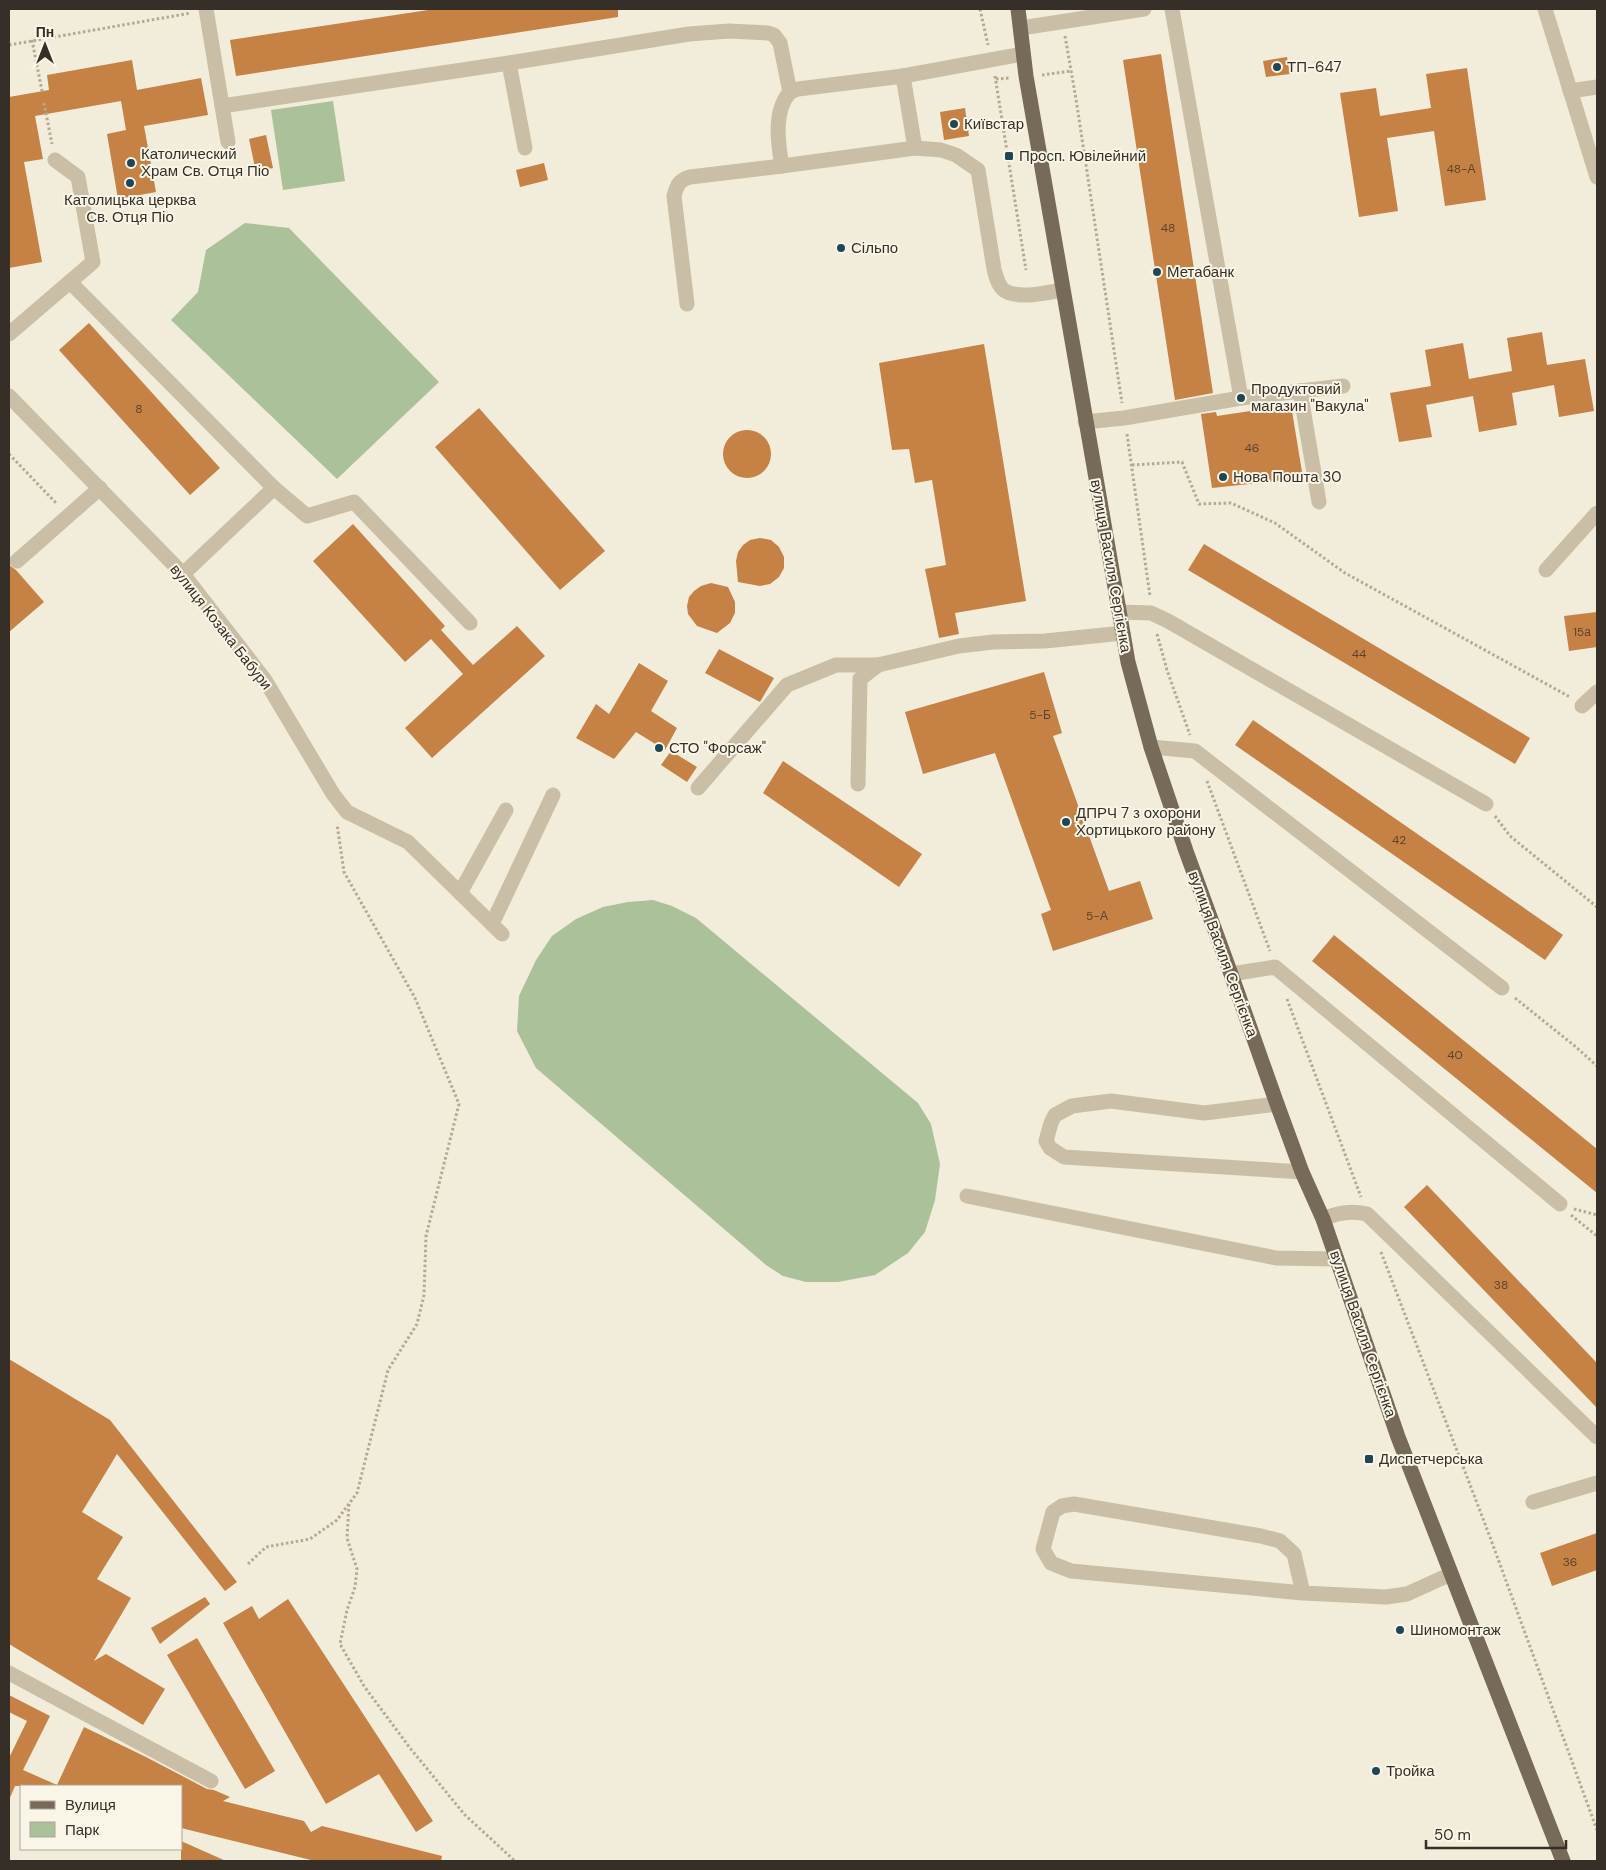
<svg xmlns="http://www.w3.org/2000/svg" width="1606" height="1870" font-family="'DM Sans',sans-serif">
<style>
.green{fill:#abc19a}
.building{fill:#c68144}
.lines{fill:none;stroke-linecap:round;stroke-linejoin:round}
.path{stroke:#b5a991;stroke-width:3;stroke-dasharray:2.5 2.5;stroke-linecap:butt}
.minor{stroke:#cabfa6;stroke-width:15}
.major{stroke:#786a58;stroke-width:15}
.poi-dot{fill:#1d4657;stroke:#f9f5e7;stroke-width:2}
.labels{text-anchor:middle;stroke-width:4;stroke-linejoin:round;paint-order:stroke}
.number-label{font-size:12px;fill:#5a442e}
.poi-label{font-size:15px;fill:#362f27;stroke:#f9f5e7;text-anchor:start}
.street-label{font-size:15px;fill:#362f27;stroke:#f9f5e7}
</style>
<rect width="100%" height="100%" fill="#f2ecda"/>
<g class="green">
<path d="M333,101l12,80 -62,9 -12,-80z"/>
<path d="M245,223l44,5 150,154 -102,97 -166,-159 27,-28 8,-42z"/>
<path d="M653,900l19,6 24,12 222,185 13,21 9,40 -5,36 -10,32 -17,21 -33,22 -37,7h-32l-23,-6 -17,-11 -230,-197 -19,-37 2,-35 17,-36 16,-24 24,-17 27,-12 25,-5z"/>
</g>
<g class="building">
<path d="M435,9h183v8l-382,59 -6,-36z"/>
<path d="M1161,54l52,339 -38,7 -52,-340z"/>
<path d="M1287,57l3,17 -24,3 -3,-16z"/>
<path d="M132,60l5,30 64,-12 7,37 -64,11 12,66 -38,7 -11,-65 19,-4 -5,-29 -86,15 8,43 -19,3 18,100 -33,6v-171l40,-7 -2,-15z"/>
<path d="M1467,68l19,132 -41,6 -11,-75 -47,7 11,73 -39,6 -19,-124 36,-5 4,28 51,-8 -5,-34z"/>
<path d="M965,108l4,28 -25,4 -4,-28z"/>
<path d="M266,135l7,33 -17,4 -7,-33z"/>
<path d="M544,163l4,17 -28,7 -4,-17z"/>
<path d="M89,323l131,145 -30,27 -131,-145z"/>
<path d="M1542,332l5,33 38,-6 9,52 -35,6 -5,-32 -42,8 5,32 -38,7 -6,-36 -47,9 6,32 -33,5 -9,-49 41,-7 -6,-36 38,-7 6,36 43,-8 -5,-33z"/>
<path d="M984,344l42,257 -71,12 4,21 -20,4 -14,-69 21,-4 -14,-85 -17,3 -6,-34 -17,1 -13,-87z"/>
<path d="M1291,405l12,73 -91,10 -11,-74 15,-2 1,4z"/>
<path d="M479,408l126,143 -45,39 -125,-143z"/>
<circle cx="747" cy="454" r="24"/>
<path d="M353,524l92,102 -4,4 32,35 44,-39 28,30 -113,102 -27,-30 58,-54 -32,-35 -26,23 -92,-101z"/>
<path d="M760,538l11,2 8,7 5,10v11l-5,9 -9,7 -10,2 -22,-4 -2,-21 2,-9 5,-7 7,-5z"/>
<path d="M1204,544l326,194 -15,26 -327,-194z"/>
<path d="M9,565l7,5 28,32 -35,30z"/>
<path d="M711,583l17,4 7,15v11l-5,10 -13,10 -20,-7 -9,-12 -1,-8 2,-9 5,-6 7,-5z"/>
<path d="M1597,612v35l-28,4 -5,-35z"/>
<path d="M719,649l55,29 -14,24 -55,-29z"/>
<path d="M639,663l29,18 -17,30 26,17 -12,22 -29,-18 -22,27 -38,-21 20,-34 13,10z"/>
<path d="M1044,672l18,61 -9,3 56,155 31,-10 13,38 -100,32 -12,-37 10,-4 -56,-157 -72,21 -18,-62z"/>
<path d="M1253,720l310,215 -18,25 -310,-215z"/>
<path d="M671,751l26,16 -10,15 -26,-17z"/>
<path d="M783,761l139,93 -23,33 -136,-94z"/>
<path d="M1334,935l263,214v44l-285,-232z"/>
<path d="M1427,1185l170,178v45l-193,-201z"/>
<path d="M9,1359l101,61 127,162 -12,9 -108,-137 -35,58 41,25 -26,42 34,19 -37,63 12,-7 59,35 -22,36 -134,-81z"/>
<path d="M1597,1533v37l-45,16 -12,-33z"/>
<path d="M205,1597l5,7 -50,40 -9,-16z"/>
<path d="M288,1599l145,222 -17,11 -37,-58 -53,30 -103,-181 29,-17 7,13z"/>
<path d="M197,1638l78,133 -30,18 -78,-134z"/>
<path d="M9,1695l41,21 -27,54 34,15 27,-58 62,30 61,32 7,1 16,7 -7,4 81,20 7,11 11,-6 120,30 -1,5h-126l-134,-33v-42h-166l-6,14v-42l18,-37 -18,-9z"/>
<path d="M181,1841l45,20h-45z"/>
</g>
<g class="lines">
<g class="path">
<path d="M980,9l8,36"/>
<path d="M1065,36l11,63 46,304"/>
<path d="M32,40l10,51"/>
<path d="M9,45l182,-32"/>
<path d="M1042,75l29,-4"/>
<path d="M995,76l31,194"/>
<path d="M996,79l14,-1"/>
<path d="M44,103l8,41"/>
<path d="M1127,434l23,162"/>
<path d="M9,454l48,50"/>
<path d="M1132,465l50,-3 17,42 32,-1 44,20 70,50 225,124"/>
<path d="M1157,634l10,36 23,65"/>
<path d="M1207,781l63,170"/>
<path d="M1495,816l15,20 87,71"/>
<path d="M1515,998l61,49 21,19"/>
<path d="M1287,999l74,198"/>
<path d="M1574,1209l23,6"/>
<path d="M1571,1215l26,21"/>
<path d="M1381,1252l109,285 107,293"/>
<path d="M349,1504l-2,34 10,31 -2,18 -8,23 -7,34 24,42 46,62 55,67 50,46"/>
<path d="M248,1564l18,-17 44,-8 27,-19 20,-27 31,-123 29,-46 7,-29 2,-59 33,-132 -44,-106 -71,-126 -7,-48"/>
</g>
<g class="minor">
<path d="M206,9l22,133"/>
<path d="M1545,9l52,168"/>
<path d="M1021,28l123,-19"/>
<path d="M509,63l16,85"/>
<path d="M1570,91l27,-4"/>
<path d="M222,106l287,-43 180,-29 40,-3 39,2 6,2 6,8 10,49 8,-3 105,-13"/>
<path d="M915,148l-12,-72 120,-22"/>
<path d="M782,166c-4,-22 -9,-55 8,-74"/>
<path d="M70,282l204,206 -91,86"/>
<path d="M687,304l-13,-108c3,-11 5,-16 16,-19l92,-11 133,-18 26,2 15,5 22,15 16,99c2,8 4,17 11,22 15,8 42,2 57,-1"/>
<path d="M9,334l84,-72 -15,-85 -23,-17"/>
<path d="M1300,391l19,111"/>
<path d="M9,396l174,178 82,106 68,114 14,18 61,30 94,92"/>
<path d="M1241,398l102,-12"/>
<path d="M1085,422l39,-4 117,-20 -69,-389"/>
<path d="M274,488l33,28 47,-14 116,121"/>
<path d="M17,561l83,-73"/>
<path d="M1546,570l51,-57"/>
<path d="M1120,612l31,1 17,8 318,183"/>
<path d="M1582,706l15,-14"/>
<path d="M1151,747l44,4 307,237"/>
<path d="M858,784l2,-105 18,-14 81,-19 34,-4 52,-1 78,-8"/>
<path d="M698,788l89,-103 49,-20h42"/>
<path d="M460,893l46,-83"/>
<path d="M492,924l61,-129"/>
<path d="M1231,974l44,-7 285,237"/>
<path d="M1277,1104l-73,9 -93,-12 -39,5 -17,9 -4,8 -5,18 4,7 14,9 238,15"/>
<path d="M967,1196l309,62 61,1"/>
<path d="M1323,1219c15,-7 28,-9 44,-5l230,223"/>
<path d="M1533,1502l64,-19"/>
<path d="M1303,1593l-9,-39 -14,-13 -19,-5 -187,-32 -12,2 -9,6 -10,37 8,14 20,8 232,22 83,4 21,-3 44,-20"/>
<path d="M9,1673l202,108"/>
</g>
<path class="major" d="M1018,9l8,67 102,586 23,85 35,104 45,123 46,130 25,68 21,47 75,218 165,424"/>
</g>
<g class="poi-dot">
<circle cx="1277" cy="67" r="5"/>
<circle cx="954" cy="124" r="5"/>
<rect x="1004" y="151" width="10" height="10" rx="2.5"/>
<circle cx="131" cy="163" r="5"/>
<circle cx="130" cy="183" r="5"/>
<circle cx="841" cy="248" r="5"/>
<circle cx="1157" cy="272" r="5"/>
<circle cx="1241" cy="398" r="5"/>
<circle cx="1223" cy="477" r="5"/>
<circle cx="659" cy="748" r="5"/>
<circle cx="1066" cy="822" r="5"/>
<rect x="1364" y="1454" width="10" height="10" rx="2.5"/>
<circle cx="1400" cy="1630" r="5"/>
<circle cx="1376" cy="1771" r="5"/>
</g>
<g class="labels">
<g class="number-label">
<text x="1461" y="173">48-А</text>
<text x="1168" y="232">48</text>
<text x="139" y="413">8</text>
<text x="1252" y="452">46</text>
<text x="1582" y="636">15а</text>
<text x="1359" y="658">44</text>
<text x="1040" y="719">5-Б</text>
<text x="1399" y="844">42</text>
<text x="1097" y="920">5-А</text>
<text x="1455" y="1059">40</text>
<text x="1501" y="1289">38</text>
<text x="1570" y="1566">36</text>
</g>
<g class="poi-label">
<text x="1287" y="72">ТП-647</text>
<text x="964" y="129">Київстар</text>
<text x="141" y="159">Католический<tspan x="141" dy="17">Храм Св. Отця Піо</tspan></text>
<text x="1019" y="161">Просп. Ювілейний</text>
<text x="130" y="205" text-anchor="middle">Католицька церква<tspan x="130" dy="17">Св. Отця Піо</tspan></text>
<text x="851" y="253">Сільпо</text>
<text x="1167" y="277">Метабанк</text>
<text x="1251" y="394">Продуктовий<tspan x="1251" dy="17">магазин "Вакула"</tspan></text>
<text x="1233" y="482">Нова Пошта 30</text>
<text x="669" y="753">СТО "Форсаж"</text>
<text x="1076" y="818">ДПРЧ 7 з охорони<tspan x="1076" dy="17">Хортицького району</tspan></text>
<text x="1379" y="1464">Диспетчерська</text>
<text x="1410" y="1635">Шиномонтаж</text>
<text x="1386" y="1776">Тройка</text>
</g>
<g class="street-label">
<text transform="translate(1111 566) rotate(80)" y="5">вулиця Василя Сергієнка</text>
<text transform="translate(221 627) rotate(52)" y="5">вулиця Козака Бабури</text>
<text transform="translate(1223 954) rotate(70)" y="5">вулиця Василя Сергієнка</text>
<text transform="translate(1363 1334) rotate(71)" y="5">вулиця Василя Сергієнка</text>
</g>
</g>
<rect width="1606" height="1870" fill="none" stroke="#362f27" stroke-width="20"/>
<rect x="20" y="1785" width="162" height="65" fill="#f9f5e7" stroke="#aba69a"/>
<rect x="30" y="1801" width="25" height="8" fill="#786a58" stroke="#aba69a"/>
<text x="65" y="1810" font-size="15" fill="#362f27">Вулиця</text>
<rect x="30" y="1822" width="25" height="15" fill="#abc19a" stroke="#aba69a"/>
<text x="65" y="1835" font-size="15" fill="#362f27">Парк</text>
<g transform="translate(45 45)" stroke="#f9f5e7" stroke-width="4" paint-order="stroke">
<path d="M0-4L9 19L0 12L-9 19Z" fill="#362f27"/>
<text y="-8" font-size="14" font-weight="bold" text-anchor="middle" fill="#362f27">Пн</text>
</g>
<path d="M1426 1840v8h140v-8" fill="none" stroke="#362f27" stroke-width="2.5"/>
<text x="1434" y="1840" font-size="15" fill="#362f27" stroke="#f9f5e7" stroke-width="4" paint-order="stroke">50 m</text>
</svg>
